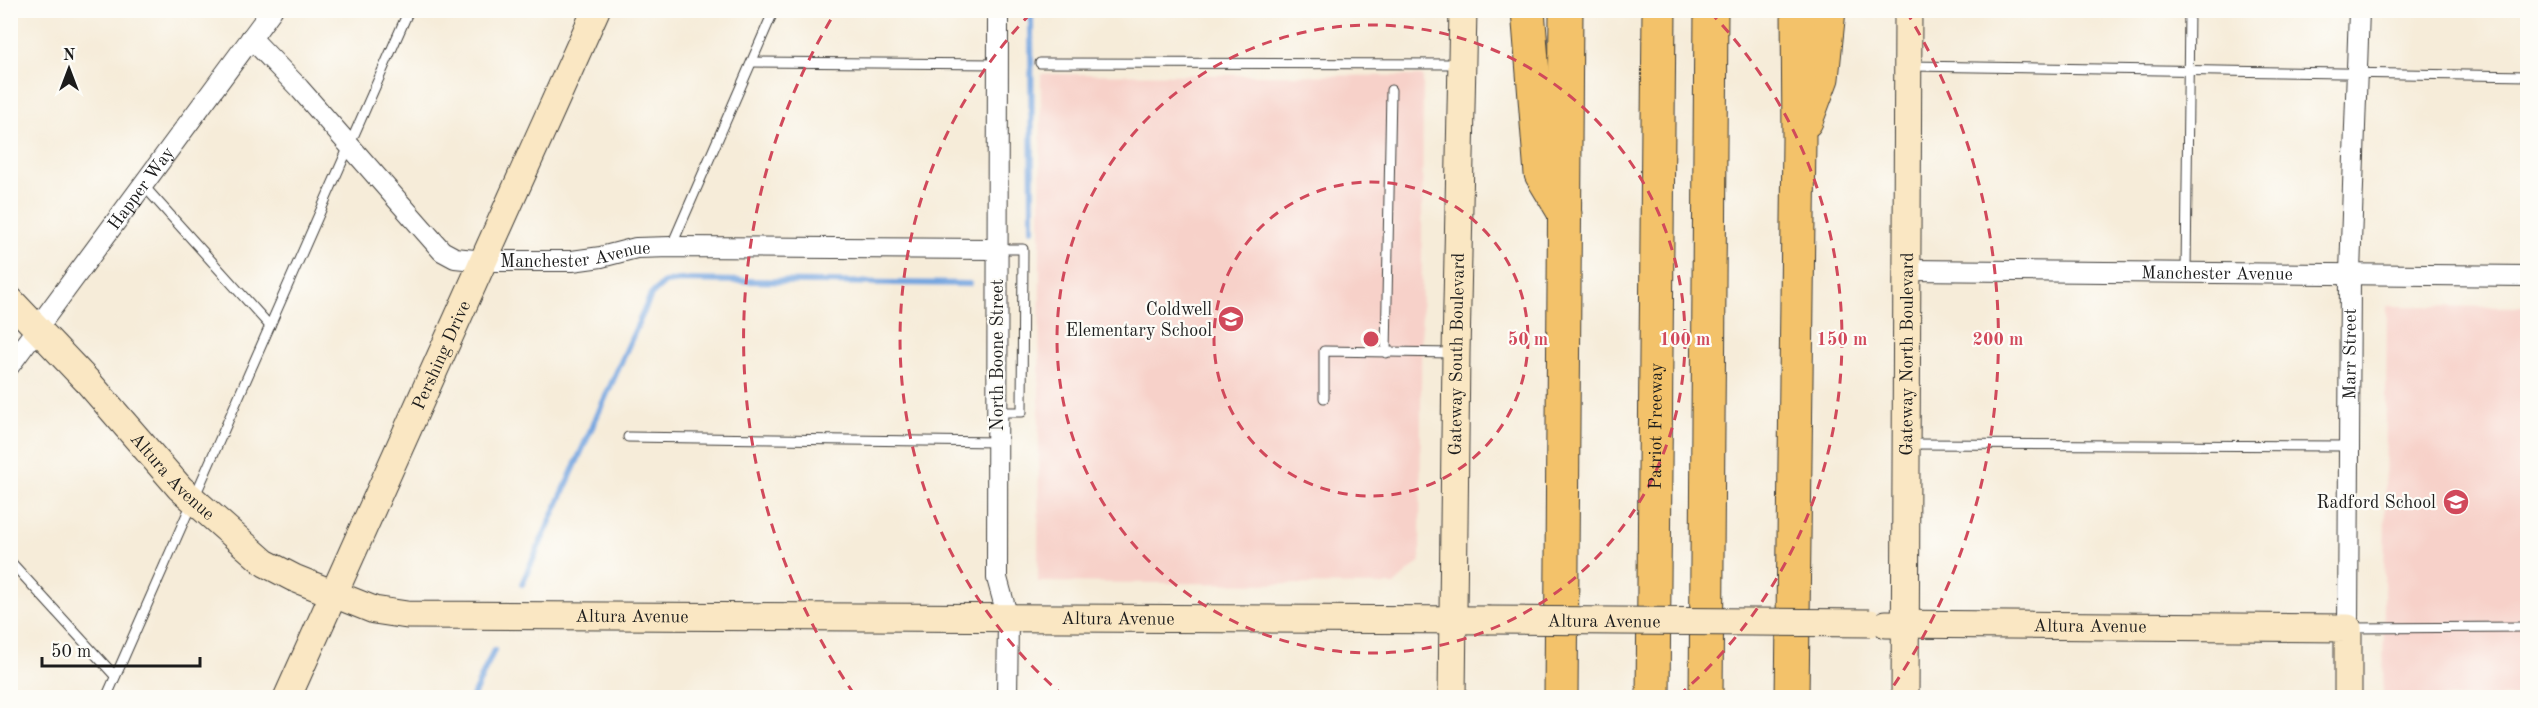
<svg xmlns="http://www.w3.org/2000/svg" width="2538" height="708" font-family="'Old Standard TT',serif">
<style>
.built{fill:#f7d1c9}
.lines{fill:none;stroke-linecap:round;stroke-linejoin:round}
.stream{stroke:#74a5df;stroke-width:6}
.lane-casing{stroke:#3d3b38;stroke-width:11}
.street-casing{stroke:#3d3b38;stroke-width:22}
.secondary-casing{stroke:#3d3b38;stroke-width:29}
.highway-casing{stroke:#3d3b38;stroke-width:35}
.lane{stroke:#fff;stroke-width:9}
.street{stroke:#fff;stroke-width:20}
.secondary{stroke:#fae7c3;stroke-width:27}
.highway{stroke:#f3c26a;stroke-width:33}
.secondary-bridge-casing{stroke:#3d3b38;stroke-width:29;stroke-linecap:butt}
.secondary-bridge{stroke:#fae7c3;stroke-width:27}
.ring{fill:none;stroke:#d1495b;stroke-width:3;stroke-dasharray:10 8}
.labels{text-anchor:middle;stroke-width:4.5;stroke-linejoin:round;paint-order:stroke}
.street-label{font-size:18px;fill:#1c1c1c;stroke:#fdfcf7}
.poi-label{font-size:18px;fill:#1c1c1c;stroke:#fdfcf7;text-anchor:end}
.centre{fill:#d1495b;stroke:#fdfcf7;stroke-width:3}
.ring-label{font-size:18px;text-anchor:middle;font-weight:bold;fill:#d1495b;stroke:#fdfcf7;stroke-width:4.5;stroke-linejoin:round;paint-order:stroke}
</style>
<rect width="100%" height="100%" fill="#fdfcf7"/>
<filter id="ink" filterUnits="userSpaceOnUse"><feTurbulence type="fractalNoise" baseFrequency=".0167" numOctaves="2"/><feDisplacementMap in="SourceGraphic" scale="12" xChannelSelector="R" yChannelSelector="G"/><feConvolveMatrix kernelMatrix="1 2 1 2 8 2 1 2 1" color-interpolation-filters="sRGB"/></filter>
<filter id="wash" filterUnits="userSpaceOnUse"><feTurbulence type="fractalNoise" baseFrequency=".008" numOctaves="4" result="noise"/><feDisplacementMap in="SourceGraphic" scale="24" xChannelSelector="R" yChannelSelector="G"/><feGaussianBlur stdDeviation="1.35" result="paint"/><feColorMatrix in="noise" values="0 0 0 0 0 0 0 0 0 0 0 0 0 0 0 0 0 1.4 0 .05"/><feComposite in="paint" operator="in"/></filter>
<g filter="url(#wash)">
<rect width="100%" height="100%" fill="#f6ecd9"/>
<g class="built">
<path d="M1041,74l382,2 -3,485 -26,24 -356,-3z"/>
<path d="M2387,306l140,1v390l-144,1z"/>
</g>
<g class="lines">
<g class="stream">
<path d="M1031,10l1,219"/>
<path d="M522,584l129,-289 14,-13 15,-2 289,4"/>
<path d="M472,698l22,-48"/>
</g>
</g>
</g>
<g filter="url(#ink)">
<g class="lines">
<defs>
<g id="lane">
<path d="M752,62l245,2"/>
<path d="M1040,63l421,1"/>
<path d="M1910,66l618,10"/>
<path d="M143,185l127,141"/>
<path d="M671,247l103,-237"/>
<path d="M997,249h26l-1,163h-25"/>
<path d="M2186,272l3,-262"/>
<path d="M1386,353l5,-263"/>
<path d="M1324,398v-47l129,2"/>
<path d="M628,437l369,5"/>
<path d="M1908,444l443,2"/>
<path d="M10,561l105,115"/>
<path d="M2350,628l178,-1"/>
<path d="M106,698l303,-688"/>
</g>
<g id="street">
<path d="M998,10l-1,568 11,40 -1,80"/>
<path id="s1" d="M251,38l48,50 143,163 13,7 29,3h88l29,-4 35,-9 35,-1 325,2"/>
<path id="s2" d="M1908,270l620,6"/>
<path id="s3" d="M10,365l262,-355"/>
<path id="s4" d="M2348,628l2,-355 9,-263"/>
</g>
<g id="secondary">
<path id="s5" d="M10,300l79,83 91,105 85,75 29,15 80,32 33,5 1080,5"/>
<path id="s6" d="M1886,624l462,4v70"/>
<path id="s7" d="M287,698l309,-688"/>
<path id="s8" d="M1452,698l4,-345 7,-343"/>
<path id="s9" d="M1905,698l3,-688"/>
</g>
<g id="highway">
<path d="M1528,10l13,164 24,40"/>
<path d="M1806,121l16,-43 7,-68"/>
<path d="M1561,698l5,-688"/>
<path id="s10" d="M1653,698l6,-688"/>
<path d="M1706,698l5,-688"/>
<path d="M1792,698l7,-558 -1,-130"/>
</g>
</defs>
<use href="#lane" class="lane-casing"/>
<use href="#street" class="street-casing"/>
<use href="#secondary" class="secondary-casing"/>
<use href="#highway" class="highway-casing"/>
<use href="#lane" class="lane"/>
<use href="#street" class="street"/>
<use href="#secondary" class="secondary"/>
<use href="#highway" class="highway"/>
<defs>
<g id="secondary-bridge">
<path id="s11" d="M1487,620l383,3"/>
</g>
</defs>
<use href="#secondary-bridge" class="secondary-bridge-casing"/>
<use href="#secondary-bridge" class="secondary-bridge"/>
</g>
</g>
<g class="ring">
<circle cx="1371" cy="339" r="157"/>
<circle cx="1371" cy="339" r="314"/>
<path d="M1065 697A471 471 0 0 1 1032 12M1710 12A471 471 0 0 1 1677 697"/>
<path d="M854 694A627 627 0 0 1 836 11M1906 11A627 627 0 0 1 1888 694"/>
</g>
<defs>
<symbol id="school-disc" viewBox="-11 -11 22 22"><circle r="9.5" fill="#d1495b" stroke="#fdfcf7"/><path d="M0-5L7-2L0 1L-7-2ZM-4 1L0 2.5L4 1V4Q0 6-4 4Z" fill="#fff"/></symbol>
</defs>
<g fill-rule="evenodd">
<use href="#school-disc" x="1216" y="304" width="30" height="30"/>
<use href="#school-disc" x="2441" y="487" width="30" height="30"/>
</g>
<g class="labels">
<g class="street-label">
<text dy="6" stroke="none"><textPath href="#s3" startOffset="220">Happer Way</textPath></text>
<text dy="6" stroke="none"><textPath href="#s1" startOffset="422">Manchester Avenue</textPath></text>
<text dy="6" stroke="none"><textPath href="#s2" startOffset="309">Manchester Avenue</textPath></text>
<text dy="6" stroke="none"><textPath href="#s7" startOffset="376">Pershing Drive</textPath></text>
<text dy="6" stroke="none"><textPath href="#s8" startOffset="344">Gateway South Boulevard</textPath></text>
<text dy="6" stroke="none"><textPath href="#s9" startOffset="344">Gateway North Boulevard</textPath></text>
<text dy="6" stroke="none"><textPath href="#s4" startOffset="274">Marr Street</textPath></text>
<text transform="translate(997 355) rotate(-90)" y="6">North Boone Street</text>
<text dy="6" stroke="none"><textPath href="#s10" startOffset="272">Patriot Freeway</textPath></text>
<text dy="6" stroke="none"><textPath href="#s5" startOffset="240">Altura Avenue</textPath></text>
<text dy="6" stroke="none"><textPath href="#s5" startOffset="744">Altura Avenue</textPath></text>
<text dy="6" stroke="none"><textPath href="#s5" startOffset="1230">Altura Avenue</textPath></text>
<text dy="6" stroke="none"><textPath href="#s11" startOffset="117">Altura Avenue</textPath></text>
<text dy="6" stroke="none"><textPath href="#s6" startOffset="204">Altura Avenue</textPath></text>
</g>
<g class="poi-label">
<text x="1212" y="315">Coldwell<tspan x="1212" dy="21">Elementary School</tspan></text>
<text x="2436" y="508">Radford School</text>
</g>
</g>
<circle cx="1371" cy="339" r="9" class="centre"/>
<g class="ring-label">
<text x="1528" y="345">50 m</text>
<text x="1685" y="345">100 m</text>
<text x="1842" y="345">150 m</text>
<text x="1998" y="345">200 m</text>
</g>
<rect width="2538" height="708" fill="none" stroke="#fdfcf7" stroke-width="36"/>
<g transform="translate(69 69)" stroke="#fdfcf7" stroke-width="4.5" paint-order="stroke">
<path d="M0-4.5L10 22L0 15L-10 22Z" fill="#1c1c1c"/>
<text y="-9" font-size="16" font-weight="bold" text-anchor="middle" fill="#1c1c1c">N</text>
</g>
<path d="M42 657v9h158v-9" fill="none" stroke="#1c1c1c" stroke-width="3"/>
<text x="51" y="657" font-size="18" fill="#1c1c1c" stroke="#fdfcf7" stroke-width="4.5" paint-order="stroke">50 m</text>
</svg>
